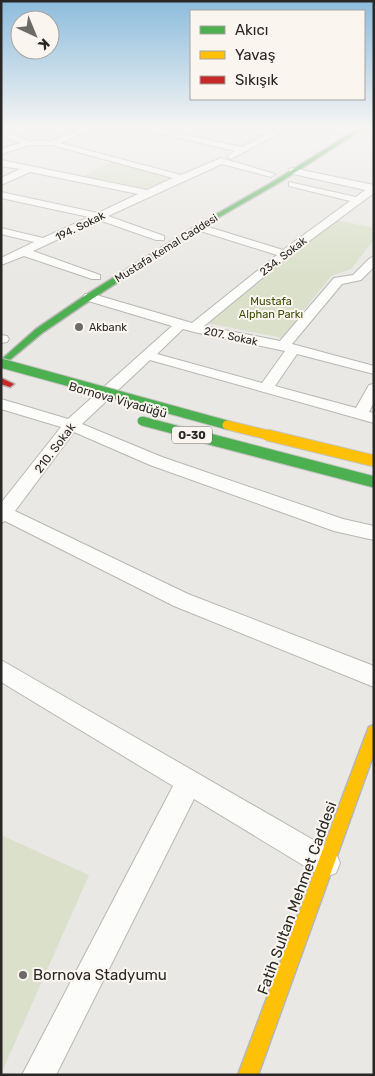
<svg xmlns="http://www.w3.org/2000/svg" width="375" height="1076" font-family="Rubik,sans-serif">
<style>
.education{fill:#ede1d7}
.green{fill:#dae0ca}
.lines{fill:none;stroke-linecap:round;stroke-linejoin:round}
.street-casing{stroke:#b8b6b4;stroke-width:2}
.fast-casing{stroke:#b8b6b4;stroke-width:3}
.slow-casing{stroke:#b8b6b4;stroke-width:3}
.jam-casing{stroke:#b8b6b4;stroke-width:3}
.street{fill:#fcfcfb;fill-rule:evenodd}
.fast{fill:#4caf50;fill-rule:evenodd}
.slow{fill:#ffc107;fill-rule:evenodd}
.jam{fill:#c62828;fill-rule:evenodd}
.fast-bridge-far1-casing{stroke:#c5c4c2;stroke-width:11;stroke-linecap:butt}
.fast-bridge-casing{stroke:#c5c4c2;stroke-width:13;stroke-linecap:butt}
.slow-bridge-far1-casing{stroke:#c5c4c2;stroke-width:11;stroke-linecap:butt}
.slow-bridge-casing{stroke:#c5c4c2;stroke-width:13;stroke-linecap:butt}
.fast-bridge-far1{stroke:#4caf50;stroke-width:9}
.fast-bridge{stroke:#4caf50;stroke-width:11}
.slow-bridge-far1{stroke:#ffc107;stroke-width:9}
.slow-bridge{stroke:#ffc107;stroke-width:11}
.poi-dot{fill:#6d6b68;stroke:#faf6ef;stroke-width:2}
.labels{text-anchor:middle;stroke-width:4;stroke-linejoin:round;paint-order:stroke}
.far-street-label{font-size:11px;fill:#292725;stroke:#faf6ef}
.far-park-label{font-size:11px;fill:#3c4b0a;stroke:#faf6ef}
.far-poi-label{font-size:11px;fill:#292725;stroke:#faf6ef;text-anchor:start}
.shield{fill:#faf6ef;stroke:#686562;stroke-width:1}
.shield-label{font-size:11px;font-weight:bold;fill:#292725}
.street-label{font-size:12px;fill:#292725;stroke:#faf6ef}
.near-street-label{font-size:15px;fill:#292725;stroke:#faf6ef}
.near-poi-label{font-size:15px;fill:#292725;stroke:#faf6ef;text-anchor:start}
</style>
<rect width="100%" height="100%" fill="#eae8e5"/>
<path class="education" d="M1,127h89l-42,15 -47,-12z"/>
<g class="green">
<path d="M111,162l60,16 -26,11 -64,-12z"/>
<path d="M336,220l38,8v12l-23,29 -20,7 -49,62 -75,-15z"/>
<path d="M1,835l88,40 -88,199z"/>
</g>
<g class="lines">
<defs>
<g id="street">
<path d="M86,127h11l-37,16 121,32 40,-17 54,16 -4,3 -49,-13 -114,52 56,20v4h-8l-57,-20 -66,31 67,24v4h-8l-68,-23 -23,9v-7l33,-16 -33,-8v-6l42,10 46,-21 -88,-19v-6l97,21 40,-19 -108,-22 -29,13v-7l19,-9 -19,-3v-6l146,30 26,-12 -121,-33h-22l-29,9v-5l20,-6 -20,-7v-5l29,10h21z"/>
<path d="M134,127h14l93,20 25,-12 -32,-8 39,4 8,-4h10l-60,32 -4,-3 8,-5z"/>
<path d="M320,127h15l13,4 -4,2z"/>
<path d="M292,168l82,17v8l-85,63 -85,70 76,15 54,-63 19,-3 17,-17 4,-1v10l-13,13 -19,4 -50,60 82,22v8l-77,-20 -22,32 81,22 13,-23 5,-1v18l-5,10 5,1v10l-224,-63 -68,64 80,33 181,62 31,7v14l-40,-9 -184,-66 -76,-33 -59,79 173,83 186,72v21l-200,-81 -169,-85 -4,2v-20l60,-76 -60,-18v-10l67,20 104,-93 -87,-26 -2,-3 2,-3h8l99,29 85,-68 -83,-26v-4h8l81,25 67,-49 -61,-15v-4l67,15 9,-7 -76,-17v-4zM183,329l11,3 91,19 -23,32 -105,-29z"/>
<path d="M1,335l6,1 2,3 -2,3 -6,1z"/>
<path d="M1,660l335,193 4,10 -4,10 -10,4 -10,-4 -122,-74 -138,276h-34l151,-289 -172,-104z"/>
</g>
<path id="fast" d="M361,127h5l-86,55 -80,46 -108,71 -50,34 -41,34v-7l35,-31 50,-34 110,-69 80,-46z"/>
<path id="slow" d="M374,725v28l-116,322h-20l129,-343 2,-5z"/>
<path id="jam" d="M1,378l13,6 -4,3 -9,-3z"/>
</defs>
<use href="#street" class="street-casing"/>
<use href="#fast" class="fast-casing"/>
<use href="#slow" class="slow-casing"/>
<use href="#jam" class="jam-casing"/>
<use href="#street" class="street"/>
<use href="#fast" class="fast"/>
<use href="#slow" class="slow"/>
<use href="#jam" class="jam"/>
<defs>
<g id="fast-bridge-far1">
<path d="M1,363l226,62"/>
<path d="M142,421l57,15"/>
</g>
<path id="fast-bridge" d="M194,435l180,47"/>
<path id="slow-bridge-far1" d="M227,425l45,11"/>
<path id="slow-bridge" d="M267,435l107,26"/>
</defs>
<use href="#fast-bridge-far1" class="fast-bridge-far1-casing"/>
<use href="#fast-bridge" class="fast-bridge-casing"/>
<use href="#slow-bridge-far1" class="slow-bridge-far1-casing"/>
<use href="#slow-bridge" class="slow-bridge-casing"/>
<use href="#fast-bridge-far1" class="fast-bridge-far1"/>
<use href="#fast-bridge" class="fast-bridge"/>
<use href="#slow-bridge-far1" class="slow-bridge-far1"/>
<use href="#slow-bridge" class="slow-bridge"/>
</g>
<linearGradient id="sky" x2="0" y2="1"><stop stop-color="#8cbcdd"/><stop offset="0.46" stop-color="#f6f5f3"/><stop offset="1" stop-color="#f6f5f3" stop-opacity="0"/></linearGradient>
<rect width="375" height="278" fill="url(#sky)"/>
<g class="poi-dot">
<circle cx="79" cy="327" r="5"/>
<circle cx="23" cy="975" r="5"/>
</g>
<g class="labels">
<g class="far-street-label">
<text transform="translate(80 226) rotate(-26)" y="4">194. Sokak</text>
<text transform="translate(166 248) rotate(-32)" y="4">Mustafa Kemal Caddesi</text>
<text transform="translate(283 256) rotate(-38)" y="4">234. Sokak</text>
<text transform="translate(231 336) rotate(12)" y="4">207. Sokak</text>
</g>
<g class="far-park-label">
<text x="271" y="305">Mustafa<tspan x="271" dy="13">Alphan Parkı</tspan></text>
</g>
<g class="far-poi-label">
<text x="89" y="331">Akbank</text>
</g>
<rect class="shield" x="172" y="426.5" width="40" height="17" rx="4"/>
<g class="shield-label">
<text x="192" y="439">O-30</text>
</g>
<g class="street-label">
<text transform="translate(118 400) rotate(16)" y="4">Bornova Viyadüğü</text>
<text transform="translate(55 448) rotate(-53)" y="4">210. Sokak</text>
</g>
<g class="near-street-label">
<text transform="translate(297 898) rotate(-70)" y="5">Fatih Sultan Mehmet Caddesi</text>
</g>
<g class="near-poi-label">
<text x="33" y="980">Bornova Stadyumu</text>
</g>
</g>
<rect width="375" height="1076" fill="none" stroke="#292725" stroke-width="5"/>
<rect x="190" y="10" width="175" height="90" fill="#faf6ef" stroke="#a6a39e"/>
<rect x="200" y="26" width="25" height="8" fill="#4caf50" stroke="#a6a39e"/>
<text x="235" y="35" font-size="15" fill="#292725">Akıcı</text>
<rect x="200" y="51" width="25" height="8" fill="#ffc107" stroke="#a6a39e"/>
<text x="235" y="60" font-size="15" fill="#292725">Yavaş</text>
<rect x="200" y="76" width="25" height="8" fill="#c62828" stroke="#a6a39e"/>
<text x="235" y="85" font-size="15" fill="#292725">Sıkışık</text>
<g transform="translate(35 35) rotate(136)"><circle r="24" fill="#faf6ef" stroke="#a6a39e"/>
<path d="M0-4L9 19L0 12L-9 19Z" fill="#6d6b68"/>
<text y="-8" font-size="14" font-weight="bold" text-anchor="middle" fill="#292725">K</text>
</g>
</svg>
